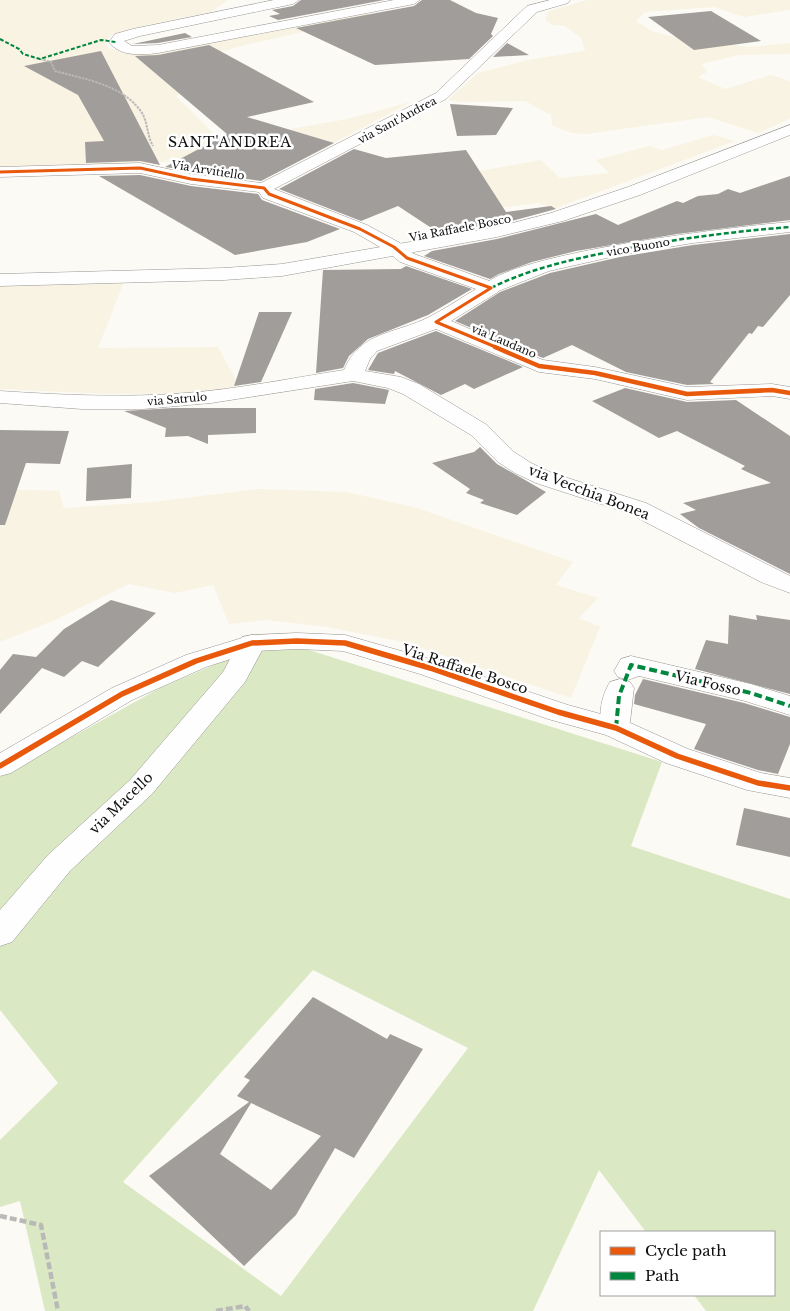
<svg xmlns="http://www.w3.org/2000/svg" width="790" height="1311" font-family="'Libre Baskerville',serif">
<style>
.farmland{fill:#f8f3e2}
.forest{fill:#dae8c4;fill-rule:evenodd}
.building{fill:#a09d9a;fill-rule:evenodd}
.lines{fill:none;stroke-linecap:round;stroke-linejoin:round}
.pedestrian-casing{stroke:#969593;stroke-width:1}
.minor-casing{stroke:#969593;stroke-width:1}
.tertiary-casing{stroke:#969593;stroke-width:1}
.path-far1{stroke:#b9b9b8;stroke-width:2;stroke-dasharray:2.5 1;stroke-linecap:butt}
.path{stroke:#b9b9b8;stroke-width:4.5;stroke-dasharray:7 3;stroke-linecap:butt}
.pedestrian{fill:#fffefe;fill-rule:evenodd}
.minor{fill:#fffefe;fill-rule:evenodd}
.tertiary{fill:#fffefe;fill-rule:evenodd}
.quiet-far2{stroke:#00873e;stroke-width:2;stroke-dasharray:4 2;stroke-linecap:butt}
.quiet-far1{stroke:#00873e;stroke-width:2.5;stroke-dasharray:5 2.5;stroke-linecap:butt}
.quiet{stroke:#00873e;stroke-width:4;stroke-dasharray:8 4;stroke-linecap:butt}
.cycleway-far2-casing{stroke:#fff;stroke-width:5}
.cycleway-far1-casing{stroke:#fff;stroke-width:7}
.cycleway-casing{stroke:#fff;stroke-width:9}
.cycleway-far2{stroke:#e8590c;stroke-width:3}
.cycleway-far1{stroke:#e8590c;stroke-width:4.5}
.cycleway{stroke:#e8590c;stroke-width:5.5}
.labels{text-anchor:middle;stroke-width:5;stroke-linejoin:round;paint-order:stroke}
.far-street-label{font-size:11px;fill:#0f0f0f;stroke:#fff}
.far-quarter-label{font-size:14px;letter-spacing:1px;fill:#0f0f0f;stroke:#fff}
.street-label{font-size:14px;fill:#0f0f0f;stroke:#fff}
</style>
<rect width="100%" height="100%" fill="#fcfaf5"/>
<g class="farmland">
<path d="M0,0h228l-17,12 -65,13 -34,10 -7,6 3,7 17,5 44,-3 199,-37 -1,4 -7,2 -115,26 -83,23 19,25 -5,3 45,45 126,-22 64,-17 -83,44 -60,3 -113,14 -155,6z"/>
<path d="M587,0h203v10l-46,7 -30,-10 -69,5 -9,9 16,10 18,5 79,11 41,-4v11l-51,1 -37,9 5,8 -9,5 27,12 46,-14 19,6v38l-32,14 -50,-16 -122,17 -15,-1 -19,-8 -1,-10 -26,-14 -64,1 -13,-2 30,-27 50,-13 56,-9 1,-2 -5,-12 -15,-11 -12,-1 -8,-5 4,-9z"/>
<path d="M713,135l22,6 -182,68 -14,-6 -66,8v-39l68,-12 19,18 49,-5 -13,-13 53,-14 13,4z"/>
<path d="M125,279l-27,69 120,-1 21,39 -50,7 -81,1 -108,-5v-106z"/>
<path d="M0,489l59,2 5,17 89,-6 104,-13 90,3 70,16 156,54 -17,23 42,13 -19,20 21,9 -29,71 -168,-56 -76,-15 -60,-7 -38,4 -16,-39 -38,8 -46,-9 -74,36 -55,22z"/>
</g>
<path class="forest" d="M306,649l356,113 -31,84 159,53v412h-84l-12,-16h80v-63h-128l-47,-62 -66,141h-488l-25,-110 -20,6v-67l58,-57 -58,-73v-233l160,-89 84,-36zM313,970l155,78 -187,248 -158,-114z"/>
<g class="building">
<path d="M301,0h83l-106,20 -9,-4 11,-2 -8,-4 21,-4z"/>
<path d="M422,0h28l26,13 22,5 -7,16 2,2 -24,23 -94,6 -79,-37 118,-22z"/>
<path d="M711,11l50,30 -67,9 -46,-33z"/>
<path d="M185,33l7,4 -34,6 -25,1z"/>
<path d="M507,43l22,12 -36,2z"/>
<path d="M209,45l105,57 -67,15 87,26 -73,38 -96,-14 62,-33 -92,-78 23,-1z"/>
<path d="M101,51l59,114 -20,-4 -54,2 -1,-21 19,-1 -26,-46 -54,-29z"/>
<path d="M450,104l63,4 -17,27 -39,1z"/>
<path d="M354,149l32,9 80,-8 40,62 45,-6 5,3 -59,16 -55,10 -44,-29 -37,15 -82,-32z"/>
<path d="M140,175l51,11 67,8 4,6 78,29 -33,13 -72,13 -136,-79z"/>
<path d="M790,176v44l-113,14 -101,17 -44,11 -33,12 -9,5 -66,-23 8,-5 65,-12 99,-25 22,11 59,-24 6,2 15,-7 20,-2 10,-5 12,4z"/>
<path d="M790,234v61l-27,32 -5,-1 -6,8 -3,-1 -39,49 4,2 -27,1 -61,-13 -54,-27 -29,13 -88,-37 45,-29 50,-19 70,-16 73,-12z"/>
<path d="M406,266l66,23 -44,26 -60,24 -19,17 -6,12 -27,5 7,-103 78,-1z"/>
<path d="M259,312h33l-31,70 -27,4z"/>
<path d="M436,331l87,36 -49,22 -9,-5 -24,11 -46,-24 -1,3 -26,-4 10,-17z"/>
<path d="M353,383l36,7 -4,14 -71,-4 1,-11z"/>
<path d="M625,388l62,14 49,-2 54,36v138l-91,-46 -19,-14 16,-4 -13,-7 88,-20 -30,-14 4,-3 -68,-35 -18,7 -67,-37z"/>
<path d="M173,408h83v25l-48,2v9l-20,-8 -23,1 1,-9 -42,-17z"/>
<path d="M0,430l69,1 -9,33 -34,-1 -21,62h-5z"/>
<path d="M480,447l17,17 49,28 -29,23 -37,-12 4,-3 -18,-7 4,-4 -38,-26 42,-11z"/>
<path d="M132,464l-1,34 -45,3 1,-33z"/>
<path d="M111,600l45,13 -58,54 -16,-6 -18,16 -22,-9 -42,46v-44l13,-16 23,3 28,-28z"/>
<path d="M729,615l28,5 -1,-5 34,5v74l-95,-25 11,-29 22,4z"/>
<path d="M643,679l101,24 46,14v27l-12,30 -20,-4 -64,-21 12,-25 -72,-20 1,-9z"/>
<path d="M744,808l46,10v39l-54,-12z"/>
<path d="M313,997l74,42 3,-5 33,15 -69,109 -19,-10 -39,67 -52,51 -95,-90 100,-74 -12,-6 13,-16 -6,-3zM251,1103l70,33 -50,54 -51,-36z"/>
</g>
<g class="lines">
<defs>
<g id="pedestrian">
<path d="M790,222v10l-97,11 -73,12 -71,16 -58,23 -7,-2 -3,-4c25,-35 259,-62 309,-66z"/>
<path d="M631,656l120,28 39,12v19l-45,-14 -106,-25 -11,4 -10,-3 -4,-6 7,-12z"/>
<path d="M620,679l10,3 4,6c-2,12 -3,39 -8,47l-10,3 -10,-3c-10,-15 -5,-39 4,-53z"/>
</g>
<g id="minor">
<path d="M550,0h20l-2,3 -31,9 -91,87 -172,90 93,36 33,18 14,11 84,30 3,4 -3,4 -47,29 92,39 52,7 92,20 85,-3 18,3v12l-18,-3 -85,4 -92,-21 -56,-7 -103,-43 -59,22 -7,8 -5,12 36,6 18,7 68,41 27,27 17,11 21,10 94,30 144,73v17l-29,-11 -133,-69 -92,-30 -21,-10 -17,-11 -27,-27 -68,-41 -15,-6 -35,-7 -142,22 -68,6h-61l-82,-6v-12c62,4 124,7 186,2 53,-4 106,-15 158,-23 16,-39 52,-36 85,-53 16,-8 32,-19 47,-28l-76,-27 -13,-11 -33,-19 -91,-34 -4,-6 -68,-8 -51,-11 -140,4v-10l140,-4 51,11 70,9 175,-90 91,-87z"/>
<path d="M252,635l10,2 4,6 -21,39 -93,112 -82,77 -58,71 -12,4v-36l48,-55 82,-75 93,-108 19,-35z"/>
</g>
<g id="tertiary">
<path d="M274,0h25l-6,4 -153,32 -16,5 8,5 26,-1 236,-45h26l-6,4 -256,49c-16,2 -38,4 -49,-11l6,-8 18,-5z"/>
<path d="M790,125v10l-150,60 -77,26 -66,16 -215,39 -58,4 -224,6v-12l224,-6 58,-4 215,-37 54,-14 77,-26z"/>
<path d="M297,633l48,2 95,27 128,43 58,16 62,28 73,24 29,5v20l-43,-8 -81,-27 -60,-28 -58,-16 -128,-45 -77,-23 -46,-2 -42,2 -49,16 -74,33 -121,73 -11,3v-23l112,-65 74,-33 66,-20z"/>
</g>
</defs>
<use href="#pedestrian" class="pedestrian-casing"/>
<use href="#minor" class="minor-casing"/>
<use href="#tertiary" class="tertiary-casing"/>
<path class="path-far1" d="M40,59l11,3 4,9c29,8 69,14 87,42 6,10 5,23 11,33"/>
<g class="path">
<path d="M0,1216l41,9 17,86"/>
<path d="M216,1311l29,-5 4,5"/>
</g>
<use href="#pedestrian" class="pedestrian"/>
<use href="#minor" class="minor"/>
<use href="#tertiary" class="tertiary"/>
<path class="quiet-far2" d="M0,39l19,10 4,5 17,5 61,-19 15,2"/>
<path class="quiet-far1" d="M491,288c36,-18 74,-27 113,-35 62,-13 124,-21 186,-26"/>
<path class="quiet" d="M616,728l3,-32 12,-31 120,28 39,13"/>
<defs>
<path id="cycleway-far2" d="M0,172l140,-4 51,11 73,9 5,6 91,35 34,18 13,11 84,30 -55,34 62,26"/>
<path id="cycleway-far1" d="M495,347l44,19 56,7 92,21 85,-4 18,3"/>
<path id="cycleway" d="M0,766l122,-72 74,-33 56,-18 45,-2 48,2 85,25 128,44 58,16 61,28 81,27 32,5"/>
</defs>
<use href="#cycleway-far2" class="cycleway-far2-casing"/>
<use href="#cycleway-far1" class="cycleway-far1-casing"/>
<use href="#cycleway" class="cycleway-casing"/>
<use href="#cycleway-far2" class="cycleway-far2"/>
<use href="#cycleway-far1" class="cycleway-far1"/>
<use href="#cycleway" class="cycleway"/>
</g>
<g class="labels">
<g class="far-street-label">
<text transform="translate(397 120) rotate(-28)" y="4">via Sant'Andrea</text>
<text transform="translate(208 170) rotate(9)" y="4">Via Arvitiello</text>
<text transform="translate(460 228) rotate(-11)" y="4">Via Raffaele Bosco</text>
<text transform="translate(638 247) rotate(-10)" y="4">vico Buono</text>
<text transform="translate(504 341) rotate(23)" y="4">via Laudano</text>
<text transform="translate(177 399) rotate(-5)" y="4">via Satrulo</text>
</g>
<g class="far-quarter-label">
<text x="230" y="147">SANT'ANDREA</text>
</g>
<g class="street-label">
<text transform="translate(589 492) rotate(21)" y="5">via Vecchia Bonea</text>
<text transform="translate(465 669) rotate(18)" y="5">Via Raffaele Bosco</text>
<text transform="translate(708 683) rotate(13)" y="5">Via Fosso</text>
<text transform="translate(121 803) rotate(-44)" y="5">via Macello</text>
</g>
</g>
<rect x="600" y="1231" width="175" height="65" fill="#ffffff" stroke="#9f9f9f"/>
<rect x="610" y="1247" width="25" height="8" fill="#e8590c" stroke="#9f9f9f"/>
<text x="645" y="1256" font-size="15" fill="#0f0f0f">Cycle path</text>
<rect x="610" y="1272" width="25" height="8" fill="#00873e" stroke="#9f9f9f"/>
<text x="645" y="1281" font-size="15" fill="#0f0f0f">Path</text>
</svg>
